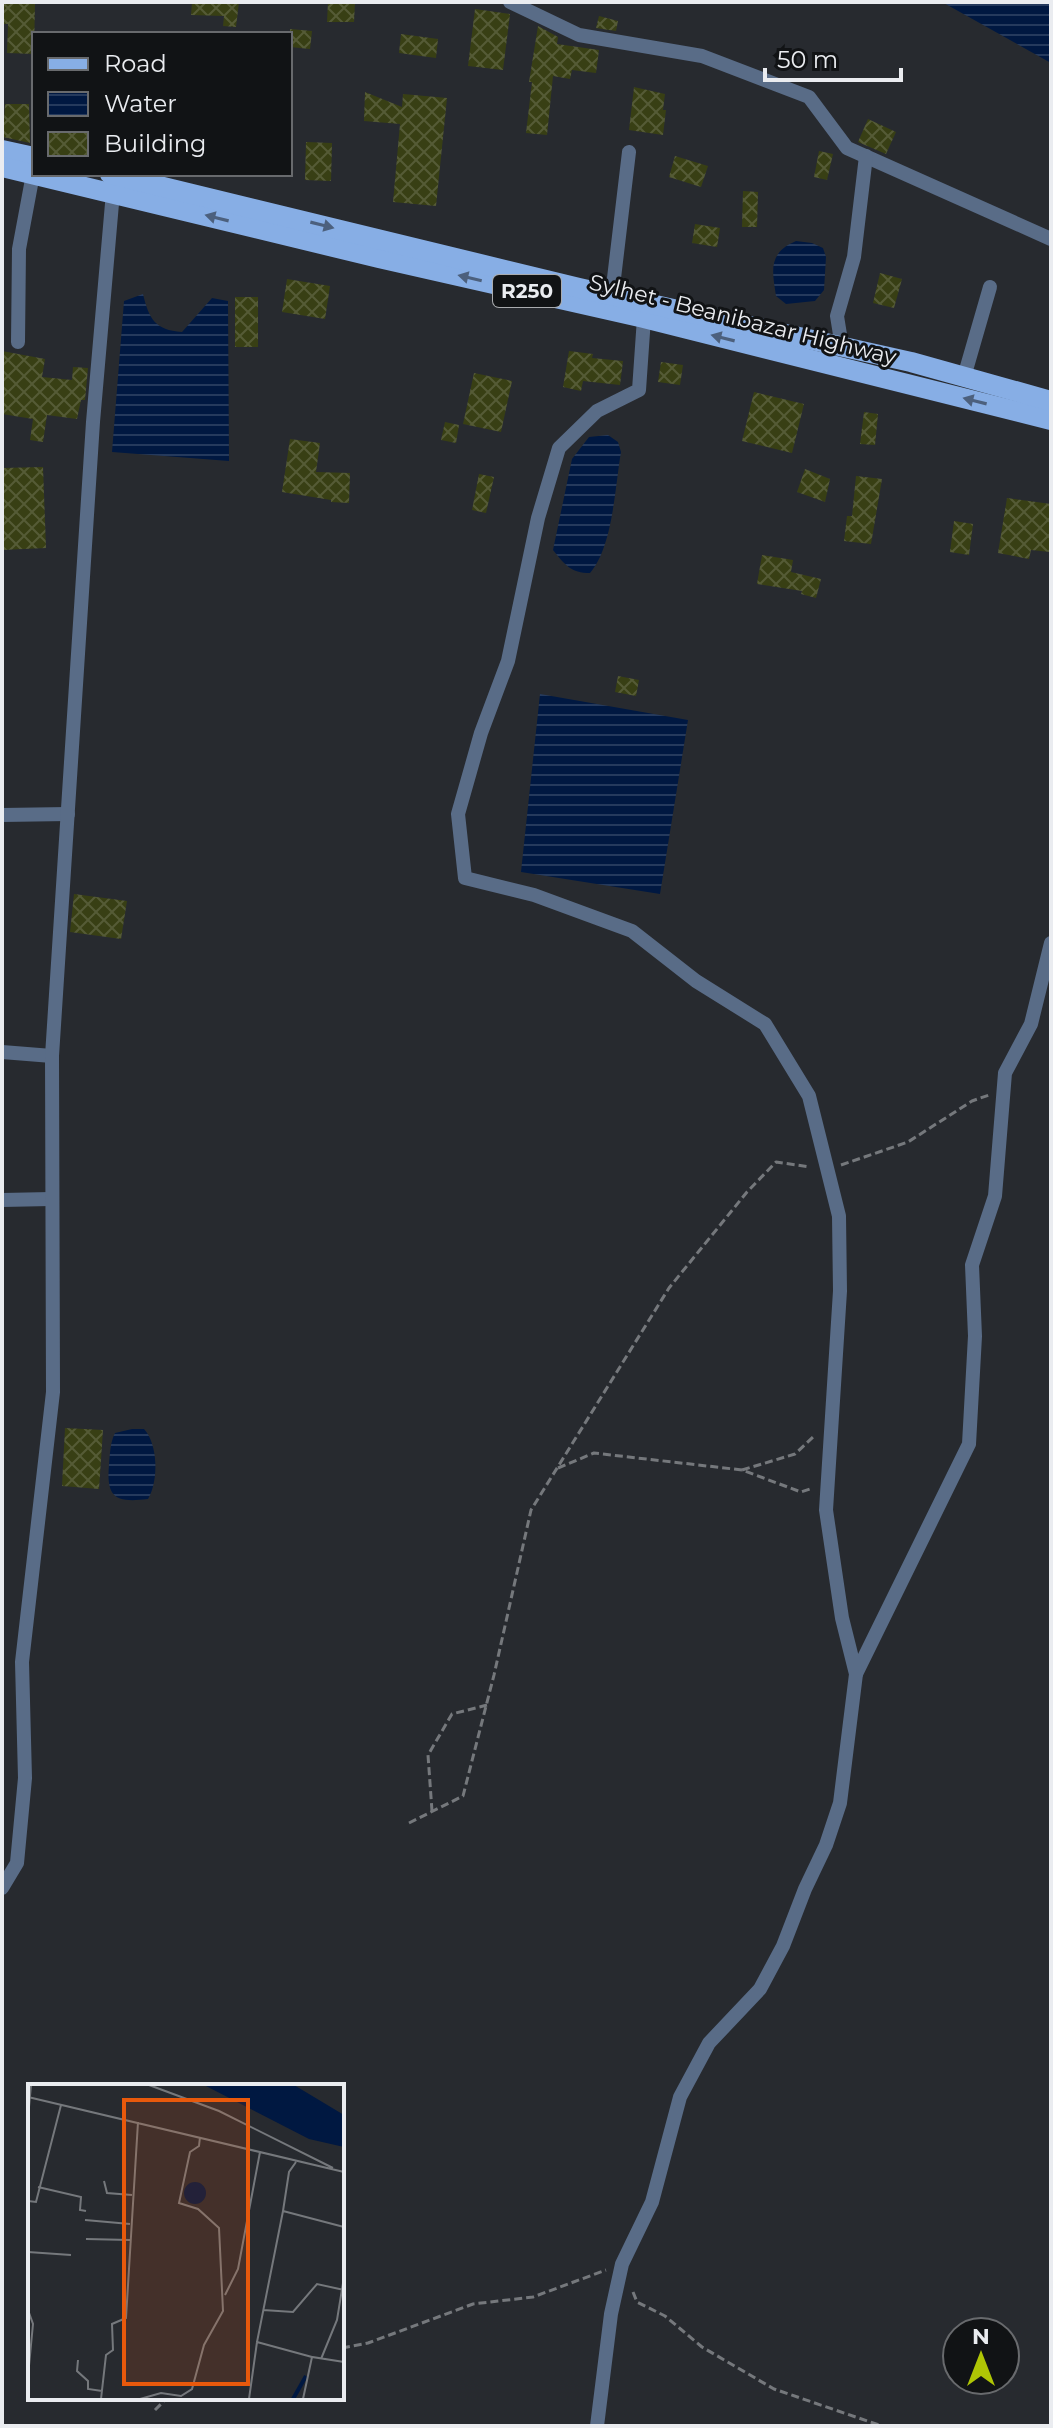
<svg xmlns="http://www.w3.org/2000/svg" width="1053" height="2428" font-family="Montserrat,sans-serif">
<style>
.water{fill:url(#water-rules)}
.building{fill:url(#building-cross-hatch)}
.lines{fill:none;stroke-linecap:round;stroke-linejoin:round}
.path{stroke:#75787c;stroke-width:3;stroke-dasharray:8 4;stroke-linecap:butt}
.street{stroke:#596c87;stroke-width:14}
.primary{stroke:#87aee5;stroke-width:20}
.oneway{fill:#4c607d}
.labels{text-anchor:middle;stroke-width:6;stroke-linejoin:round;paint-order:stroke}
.shield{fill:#111315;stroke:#a9abae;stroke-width:2}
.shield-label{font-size:20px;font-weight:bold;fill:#eaecf0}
.street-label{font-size:22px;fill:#eaecf0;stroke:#111315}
.inset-river{fill:none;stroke:#001841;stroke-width:4}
.inset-road{fill:none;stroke:#75787c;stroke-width:2}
.view{fill:#e8590c;fill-opacity:0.15;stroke:#e8590c;stroke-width:4}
.inset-edge{fill:none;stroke:#eaecf0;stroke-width:4}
</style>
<defs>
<pattern id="water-rules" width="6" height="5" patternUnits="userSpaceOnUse" patternTransform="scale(2)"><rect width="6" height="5" fill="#001841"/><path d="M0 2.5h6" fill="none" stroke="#253a5d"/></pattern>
<pattern id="building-cross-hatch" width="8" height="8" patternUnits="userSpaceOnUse" patternTransform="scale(2)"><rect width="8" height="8" fill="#383f14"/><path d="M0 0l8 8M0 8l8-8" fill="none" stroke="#555b36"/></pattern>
</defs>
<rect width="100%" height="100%" fill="#272a2f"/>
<g class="water">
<path d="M942,2h109v61z"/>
<path d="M796,241l16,2 11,5 3,9 -2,33 -9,11 -29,3 -10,-8c-4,-26 -8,-43 20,-55z"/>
<path d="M143,294c6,25 12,36 39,38l30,-34 16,3 1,160 -117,-9 12,-151z"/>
<path d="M608,435l10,7 3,10c-6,34 -8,95 -31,121 -19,0 -25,-8 -37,-23l19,-91 17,-22z"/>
<path d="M540,694l148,26 -28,174 -139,-22z"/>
<path d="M132,1429h12c14,15 15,52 4,70 -32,4 -42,-1 -39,-34 1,-11 1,-22 6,-32z"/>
</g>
<g class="building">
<path d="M4,2h31l-1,52 -27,-1 1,-29h-5z"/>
<path d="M192,2h47l-3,25 -13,-1 1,-10 -33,-1z"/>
<path d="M328,2h27l-1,20h-27z"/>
<path d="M475,9l35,5 -7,56 -35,-4z"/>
<path d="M599,16l19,5 -2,10 -20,-3z"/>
<path d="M538,26l20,11 -1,7 42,6 -3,23 -24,-3 -2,9 -17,-3 -6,59 -21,-2 6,-51h-3z"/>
<path d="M290,29l22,2 -2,18 -20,-2z"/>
<path d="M401,34l37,5 -2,19 -37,-5z"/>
<path d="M634,87l31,7 -2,16h3l-3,25 -34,-5z"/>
<path d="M365,92l37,15 1,-13 44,4 -11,108 -43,-4 7,-78 -36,-3z"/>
<path d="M5,104h24l1,39 -27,-6z"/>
<path d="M868,119l28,13 -10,22 -28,-12z"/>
<path d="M306,142l26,1 -1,38 -26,-1z"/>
<path d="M819,151l14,3 -6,26 -13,-3z"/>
<path d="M675,156l33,10 -7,21 -32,-10z"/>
<path d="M743,191l15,1 -1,35h-15z"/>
<path d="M695,224l25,4 -3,19 -25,-4z"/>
<path d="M880,273l22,6 -8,29 -21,-5z"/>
<path d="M287,279l43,7 -5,33 -43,-7z"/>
<rect x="235" y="297" width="23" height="50"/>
<path d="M2,351l43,8 -3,18 30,3 1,-13 15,1 -3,32h-4l-4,19 -30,-4 -4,27 -13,-2 3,-21 -31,-5z"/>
<path d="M569,351l24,3 -1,4 31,3 -3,24 -37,-4 -2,10 -18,-4z"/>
<path d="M661,362l22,3 -3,20 -22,-3z"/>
<path d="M474,373l38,8 -11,51 -38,-8z"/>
<path d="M754,392l50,12 -12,49 -50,-12z"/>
<path d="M864,412l14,2 -3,31 -15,-1z"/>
<path d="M445,422l14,3 -3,18 -15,-3z"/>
<path d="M290,439l30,4 -4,29 34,1 -1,30 -18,-1v-2l-49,-8z"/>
<path d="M43,467l3,81 -44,2v-82z"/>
<path d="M805,469l25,10 -5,23 -28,-10z"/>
<path d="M479,474l15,3 -8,36 -14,-3z"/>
<path d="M856,476l26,3 -11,65 -27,-3 3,-25h5z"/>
<path d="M1007,498l44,6 -1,48 -19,-2 -2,9 -31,-6z"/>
<path d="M954,521l19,3 -4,31 -19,-3z"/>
<path d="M762,555l31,5 -2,12 30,7 -5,19 -15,-4 1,-3 -45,-7z"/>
<path d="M618,676l21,4 -3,16 -21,-4z"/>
<path d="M74,894l53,7 -6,38 -51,-7z"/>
<path d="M65,1428l38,2 -4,59 -37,-3z"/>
</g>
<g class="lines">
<g class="path">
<path d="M841,1165l67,-23 64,-41 17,-6"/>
<path d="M558,1468l36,-15 148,17 59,22 12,-4"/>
<path d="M742,1470l53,-16 18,-17"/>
<path d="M432,1811l-4,-56 24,-41 35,-9"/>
<path d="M409,1823l54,-27 31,-121 37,-165 138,-222 78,-96 29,-30 34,5"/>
<path d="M633,2292l4,10 28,14 37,31 72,42 108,37"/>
<path d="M342,2348l26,-5 105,-39 60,-7 73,-27"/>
<path d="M155,2410l12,-12"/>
</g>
<g class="street">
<path d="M510,2l69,33 123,21 107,41 38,51 204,91"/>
<path d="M612,295l17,-143"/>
<path d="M18,342l1,-93 14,-75"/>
<path d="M842,347l-5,-31 17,-59 12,-101"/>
<path d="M964,377l26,-90"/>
<path d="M2,815l66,-1"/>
<path d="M2,1052l50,4"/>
<path d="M2,1200l49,-1"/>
<path d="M856,1674l113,-230 6,-108 -3,-71 23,-69 10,-123 26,-49 20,-81"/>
<path d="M2,1888l15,-25 8,-85 -3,-116 31,-270 -1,-336 41,-634 20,-230"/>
<path d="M597,2426l14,-112 11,-50 30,-62 28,-105 29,-54 51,-54 23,-43 22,-57 21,-44 14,-42 16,-129 -14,-56 -16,-108 14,-219 -1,-75 -30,-120 -44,-72 -69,-43 -64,-50 -98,-36 -69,-17 -7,-64 23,-81 27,-72 30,-143 21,-70 38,-37 42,-21 5,-72"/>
</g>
<g class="primary">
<path d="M2,150l32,7"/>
<path d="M2,167l377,91 265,60 407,102"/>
<path d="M110,174l469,114 332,74 140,39"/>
</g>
</g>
<defs><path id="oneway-solid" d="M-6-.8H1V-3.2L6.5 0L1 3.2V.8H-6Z" transform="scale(2)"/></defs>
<g class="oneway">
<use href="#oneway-solid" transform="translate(217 218) rotate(-166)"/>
<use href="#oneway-solid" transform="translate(322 225) rotate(14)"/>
<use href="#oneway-solid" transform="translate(470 278) rotate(-167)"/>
<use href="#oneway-solid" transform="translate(723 338) rotate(-166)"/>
<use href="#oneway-solid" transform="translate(975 401) rotate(-166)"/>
</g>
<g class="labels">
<rect class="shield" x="493" y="275" width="68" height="32" rx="6"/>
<g class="shield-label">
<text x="527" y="298">R250</text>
</g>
<g class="street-label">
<text transform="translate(743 319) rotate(14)" y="8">Sylhet - Beanibazar Highway</text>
</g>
</g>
<g transform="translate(28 2084)">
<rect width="316" height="316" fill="#272a2f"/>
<path d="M176,1h90l50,30v32l-35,-8zM156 109a11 11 0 1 1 22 0a11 11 0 1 1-22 0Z" fill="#001841"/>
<path class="inset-river" d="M265,315l13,-23"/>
<path class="inset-road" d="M121,1l70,26 114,57M0,13l316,75M0,34l3,-33M268,78l-7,10 -6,39 61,16M76,97l3,12 25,2M10,103l43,10 -1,13 6,1M0,117l8,1 25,-97M255,127l-26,131 55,15M57,136l45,4M58,155l44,1M0,168l43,3M197,211l13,-26 22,-117M0,226l5,14 -5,52M235,226l30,2 24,-28 27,6M293,275l16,-39 7,-43M50,276l-1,11 11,10v8l14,2M73,315l5,-44 7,-5 -1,-26 14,-6 12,-196M112,315l21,-6 20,3 11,-7 12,-44 19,-34 -4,-83 -21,-19 -19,-6 11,-51 9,-6 1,-9M221,315l8,-57M275,315l9,-42 32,5"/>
<path class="view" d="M96,16h124v284h-124z"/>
<rect width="316" height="316" class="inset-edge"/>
</g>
<rect width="1053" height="2428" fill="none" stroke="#eaecf0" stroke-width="8"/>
<rect x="32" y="32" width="260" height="144" fill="#111315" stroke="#686a6d" stroke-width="2"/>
<rect x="48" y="58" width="40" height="12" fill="#87aee5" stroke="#686a6d" stroke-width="2"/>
<text x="104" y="72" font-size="24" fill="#eaecf0">Road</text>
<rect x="48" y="92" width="40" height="24" fill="url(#water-rules)" stroke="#686a6d" stroke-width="2"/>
<text x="104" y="112" font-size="24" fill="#eaecf0">Water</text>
<rect x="48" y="132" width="40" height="24" fill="url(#building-cross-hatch)" stroke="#686a6d" stroke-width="2"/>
<text x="104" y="152" font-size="24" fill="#eaecf0">Building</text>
<g transform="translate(981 2356)"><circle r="38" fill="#111315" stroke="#686a6d" stroke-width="2"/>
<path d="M0-6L14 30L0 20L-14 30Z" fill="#afc505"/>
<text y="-12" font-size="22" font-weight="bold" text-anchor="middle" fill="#eaecf0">N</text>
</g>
<path d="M765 68v12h136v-12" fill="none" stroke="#eaecf0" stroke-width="4"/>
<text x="777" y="68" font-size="24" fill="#eaecf0" stroke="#111315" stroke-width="6" paint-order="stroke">50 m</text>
</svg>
